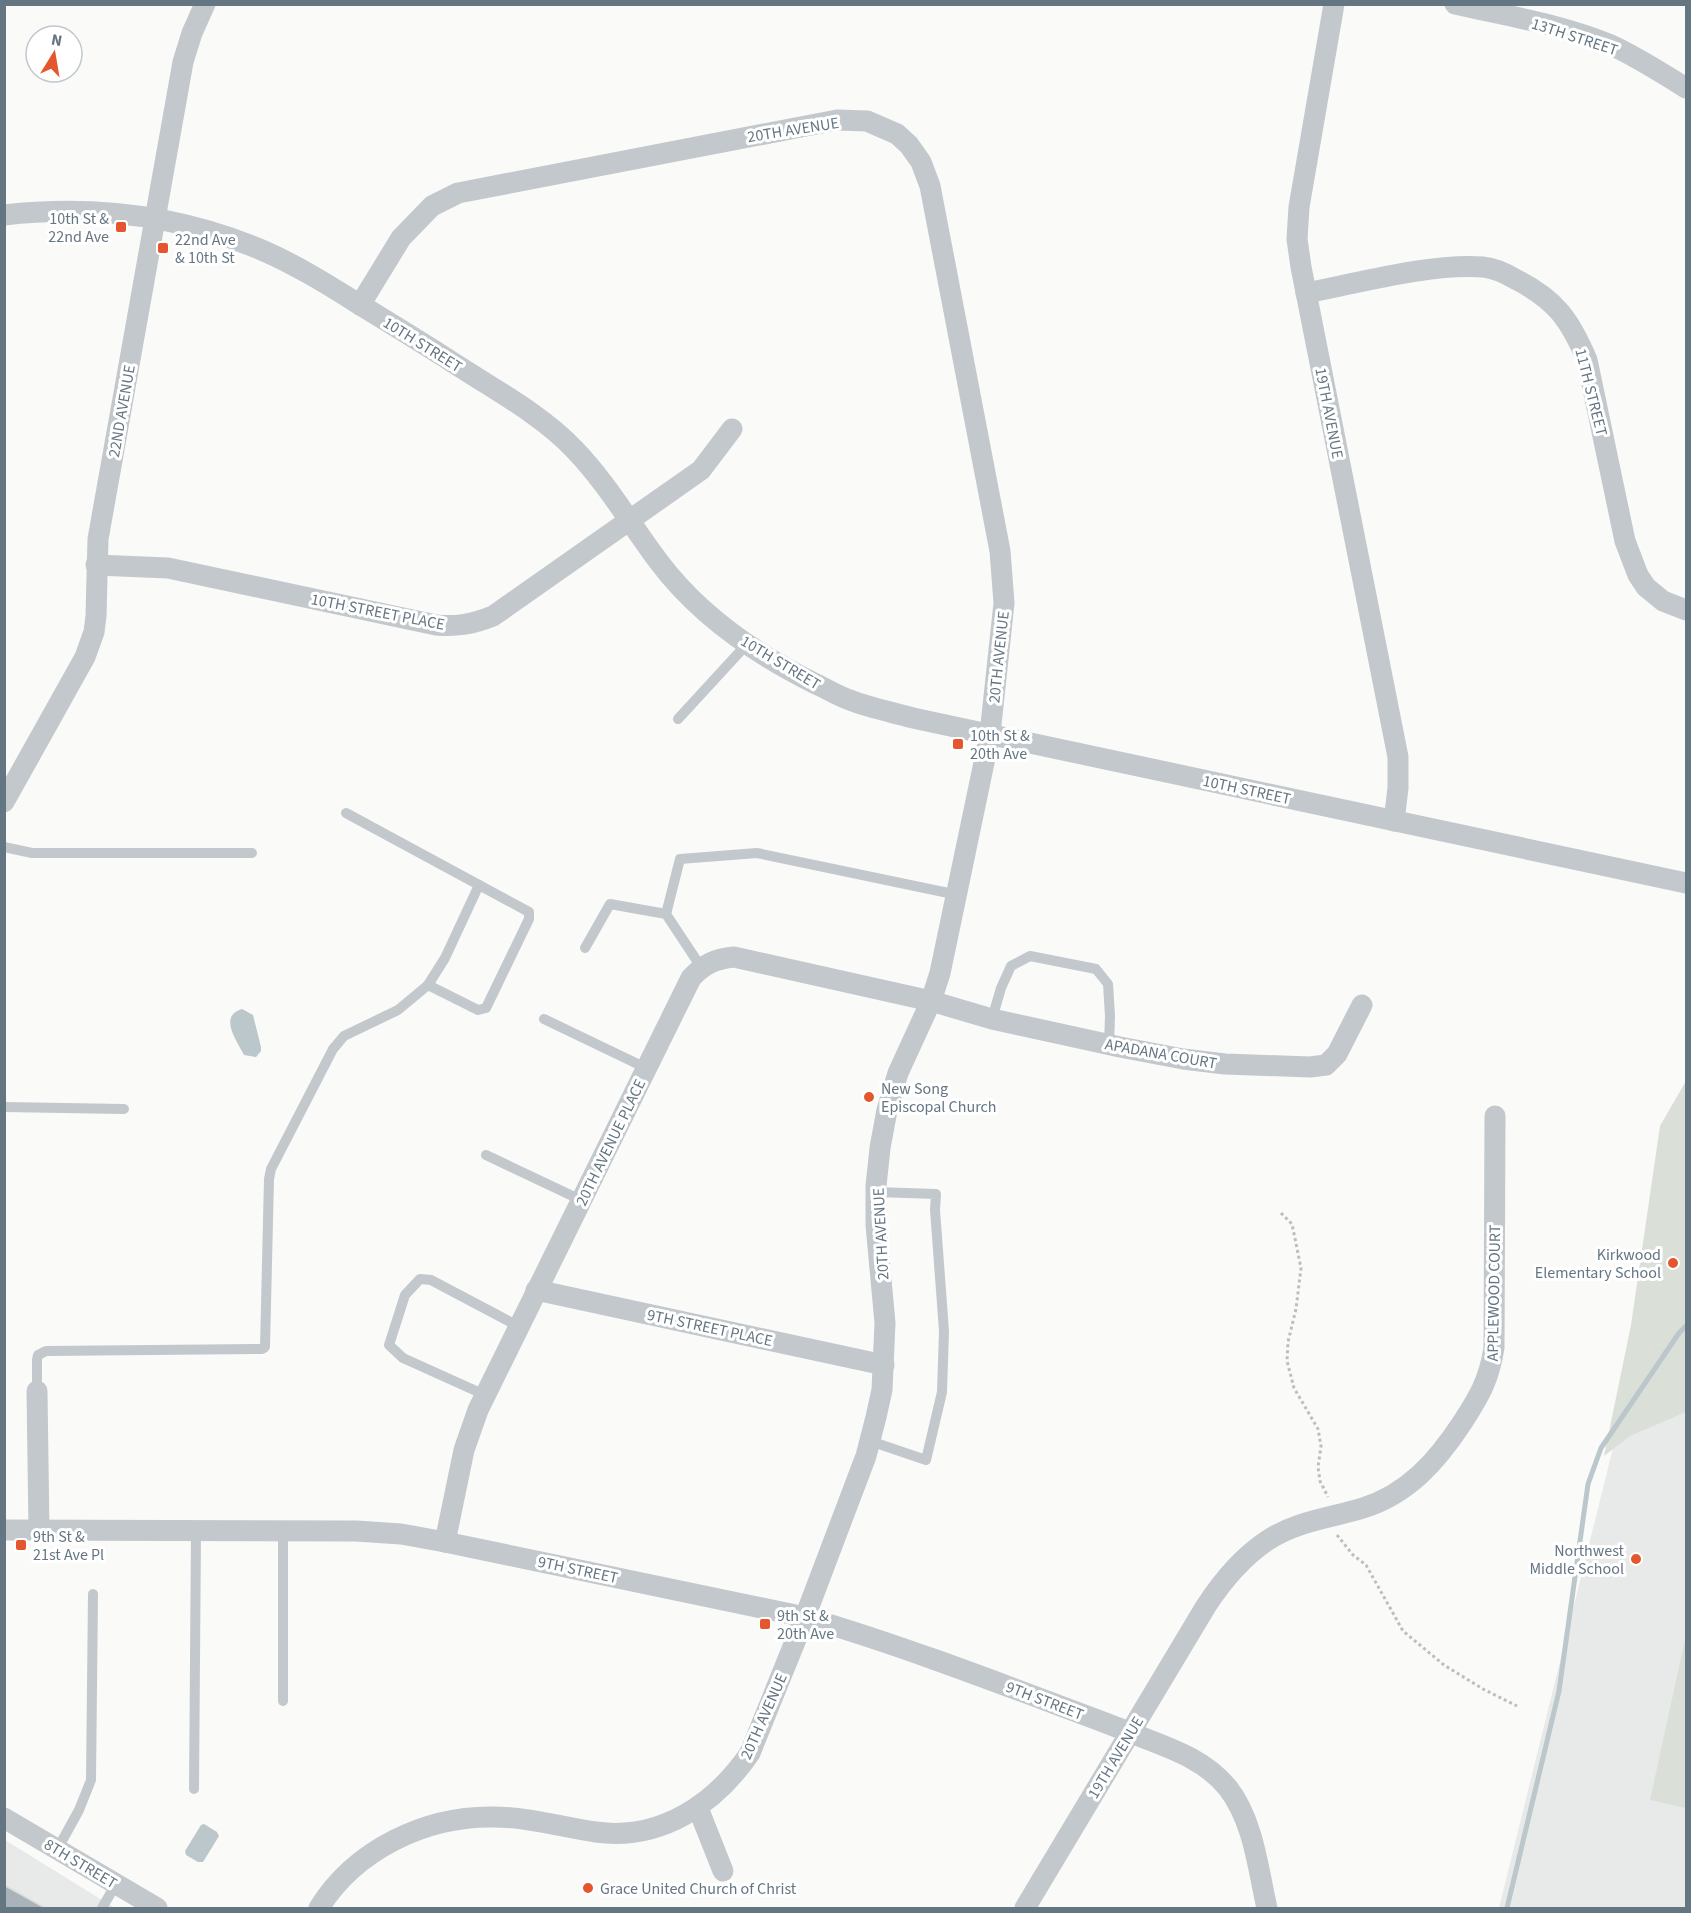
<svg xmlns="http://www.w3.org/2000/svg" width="1691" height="1913" font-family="'Source Sans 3',sans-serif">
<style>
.built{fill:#e8e9e9}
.green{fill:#dadfd7}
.water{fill:#bbc7cb}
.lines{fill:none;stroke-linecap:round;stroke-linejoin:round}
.stream{stroke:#bbc7cb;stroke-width:5}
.building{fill:#aab3b9;stroke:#dcdcda;stroke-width:1.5}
.path{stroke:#bbbfc2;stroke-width:3;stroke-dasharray:3 3;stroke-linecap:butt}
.lane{stroke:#c3c8cc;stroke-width:10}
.street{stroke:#c3c8cc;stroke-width:21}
.poi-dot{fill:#e4572e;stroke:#fff;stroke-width:2}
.labels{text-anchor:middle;stroke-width:6;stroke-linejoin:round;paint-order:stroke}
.street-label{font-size:16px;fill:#657683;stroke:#fff}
.poi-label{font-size:16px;fill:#657683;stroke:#fff;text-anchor:start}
</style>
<rect width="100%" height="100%" fill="#fafaf8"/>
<g class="built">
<path d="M1686,1154v754h-187l43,-174z"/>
<path d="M5,1840l110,68h-110z"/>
</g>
<g class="green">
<path d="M1686,1081v331l-56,24 -26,20 27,-131 29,-199z"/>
<path d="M1686,1635v173l-36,-8z"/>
</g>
<g class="water">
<path d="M242,1009l11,6 8,32v4l-5,6 -12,-2c-7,-14 -26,-39 -2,-46z"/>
<path d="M204,1824l13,8 2,4 -16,26h-5l-12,-7 -1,-4 16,-26z"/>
</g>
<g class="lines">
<path class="stream" d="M1507,1908l52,-217 29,-207 13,-36 78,-115 7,-7"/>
</g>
<path class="building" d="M4,1885l41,23h-41z"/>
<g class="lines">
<g class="path">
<path d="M1281,1213l11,11 9,44 -5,41 -8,33 -1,19 7,27 24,41 3,17 -3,21 2,14 8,16"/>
<path d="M1337,1535l16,20 13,10 37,66 41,34 39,24 34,17"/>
</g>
<g class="lane">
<path d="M678,719l69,-75"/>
<path d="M4,847l28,6h220"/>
<path d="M666,914l14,-55 77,-6 201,42"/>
<path d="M585,948l25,-44 56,10 35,53"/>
<path d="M428,985l17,-27 34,-73"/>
<path d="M544,1019l102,49"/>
<path d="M992,1019l9,-31 10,-22 19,-10 66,13 12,15 2,32 -1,29"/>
<path d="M4,1107l120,2"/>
<path d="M486,1155l95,45"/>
<path d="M37,1391v-31l1,-5 8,-4 216,-2 3,-2 4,-168 2,-10 62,-120 11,-13 54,-26 30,-25 50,25 8,-2 43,-89v-7l-183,-99"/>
<path d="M485,1395l-82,-37 -14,-13 16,-50 15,-16 11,1 87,46"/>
<path d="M870,1441l56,19 16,-68 2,-61 -9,-121 1,-16 -60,-2"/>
<path d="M283,1532v169"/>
<path d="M194,1789l2,-258"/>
<path d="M57,1850l22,-40 12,-30 2,-186"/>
<path d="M102,1908l14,-24"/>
</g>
<g class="street">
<path d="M1334,4l-35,203 -2,32 4,28 97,490v31l-4,33"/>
<path d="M1455,4c52,12 106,20 156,41 26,12 51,28 75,43"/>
<path d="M4,215c89,-10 178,1 260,36 32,14 61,32 90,50 31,19 62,38 92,57 42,28 94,55 128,91 33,34 57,76 85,113 40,53 98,93 157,122 11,5 22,12 34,16 20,8 42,12 63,18l773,165"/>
<path d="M1306,293c53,-10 124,-30 177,-26 11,1 24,7 34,13 39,20 53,40 70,80l38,181 13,34 8,12 17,14 23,9"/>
<path d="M96,565l72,3 268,57c21,2 37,-1 57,-9l208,-146 31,-41"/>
<path d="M4,802l81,-145 9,-25 2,-16 2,-77 85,-477 9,-29 13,-29"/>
<path d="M536,1290l348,75"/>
<path d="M37,1391l2,139"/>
<path d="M4,1530l352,1 45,3 44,8 360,75c88,26 173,58 258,90 27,10 54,20 81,31 31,12 62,23 84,50 26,34 30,81 39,120"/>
<path d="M445,1542l19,-92 14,-40 213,-432c13,-14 24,-19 43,-21l197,44 61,18 128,28 63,12 42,5 85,3 16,-2 11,-11 25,-49"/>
<path d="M698,1808l25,63"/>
<path d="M4,1818l153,90"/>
<path d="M319,1908c36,-58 106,-92 174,-91 35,0 69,10 103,15 65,9 119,-28 154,-79l55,-136 61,-161 10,-39 6,-27 3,-67 -9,-98v-39l4,-38 7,-38 11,-37 33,-72 9,-28 50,-239 14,-131 -4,-52 -70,-365 -9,-24 -12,-17 -12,-11 -30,-13 -30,-1 -379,73 -26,13 -31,32 -41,67"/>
<path d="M1025,1908l181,-302c17,-26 36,-49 62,-66 29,-19 63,-22 95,-32 45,-14 74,-47 99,-85 17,-26 27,-43 32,-75l1,-232"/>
</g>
</g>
<g class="poi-dot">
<rect x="115" y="221" width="12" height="12" rx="3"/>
<rect x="157" y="242" width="12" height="12" rx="3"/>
<rect x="952" y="738" width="12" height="12" rx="3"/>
<circle cx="869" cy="1097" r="6"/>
<circle cx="1673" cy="1263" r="6"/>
<rect x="15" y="1539" width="12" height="12" rx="3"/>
<circle cx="1636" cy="1559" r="6"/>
<rect x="759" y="1618" width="12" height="12" rx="3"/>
<circle cx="588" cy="1888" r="6"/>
</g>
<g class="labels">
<g class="street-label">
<text transform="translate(1575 36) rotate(18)" y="6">13TH STREET</text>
<text transform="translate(793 129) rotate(-9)" y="6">20TH AVENUE</text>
<text transform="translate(423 344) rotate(32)" y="6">10TH STREET</text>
<text transform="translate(1592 392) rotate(76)" y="6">11TH STREET</text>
<text transform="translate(121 411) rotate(-80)" y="6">22ND AVENUE</text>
<text transform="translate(1330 413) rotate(79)" y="6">19TH AVENUE</text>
<text transform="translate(378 611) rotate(11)" y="6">10TH STREET PLACE</text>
<text transform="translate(998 657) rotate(-84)" y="6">20TH AVENUE</text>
<text transform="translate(781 662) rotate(31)" y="6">10TH STREET</text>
<text transform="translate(1247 789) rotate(12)" y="6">10TH STREET</text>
<text transform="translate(1161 1053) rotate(10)" y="6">APADANA COURT</text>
<text transform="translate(610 1142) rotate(-64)" y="6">20TH AVENUE PLACE</text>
<text transform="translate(880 1234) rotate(-93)" y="6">20TH AVENUE</text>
<text transform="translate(1493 1293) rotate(-89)" y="6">APPLEWOOD COURT</text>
<text transform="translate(710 1327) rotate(12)" y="6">9TH STREET PLACE</text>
<text transform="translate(578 1569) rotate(12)" y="6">9TH STREET</text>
<text transform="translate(1045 1700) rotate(21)" y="6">9TH STREET</text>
<text transform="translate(763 1716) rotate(-66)" y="6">20TH AVENUE</text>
<text transform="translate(1115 1757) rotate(-59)" y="6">19TH AVENUE</text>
<text transform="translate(81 1863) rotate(31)" y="6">8TH STREET</text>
</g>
<g class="poi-label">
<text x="109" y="224" text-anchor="end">10th St &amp;<tspan x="109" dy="18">22nd Ave</tspan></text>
<text x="175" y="245">22nd Ave<tspan x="175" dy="18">&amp; 10th St</tspan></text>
<text x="970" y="741">10th St &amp;<tspan x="970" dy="18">20th Ave</tspan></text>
<text x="881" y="1094">New Song<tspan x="881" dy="18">Episcopal Church</tspan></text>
<text x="1661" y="1260" text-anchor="end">Kirkwood<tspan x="1661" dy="18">Elementary School</tspan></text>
<text x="33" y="1542">9th St &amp;<tspan x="33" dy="18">21st Ave Pl</tspan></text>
<text x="1624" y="1556" text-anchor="end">Northwest<tspan x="1624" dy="18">Middle School</tspan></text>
<text x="777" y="1621">9th St &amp;<tspan x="777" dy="18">20th Ave</tspan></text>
<text x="600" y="1894">Grace United Church of Christ</text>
</g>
</g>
<rect width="1691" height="1913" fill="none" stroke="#657683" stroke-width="12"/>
<g transform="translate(54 54) rotate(11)"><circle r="28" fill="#ffffff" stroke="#c1c8cd" stroke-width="1.5"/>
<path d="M0-4.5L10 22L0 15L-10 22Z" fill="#e4572e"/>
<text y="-9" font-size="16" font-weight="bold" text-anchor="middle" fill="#657683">N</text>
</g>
</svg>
